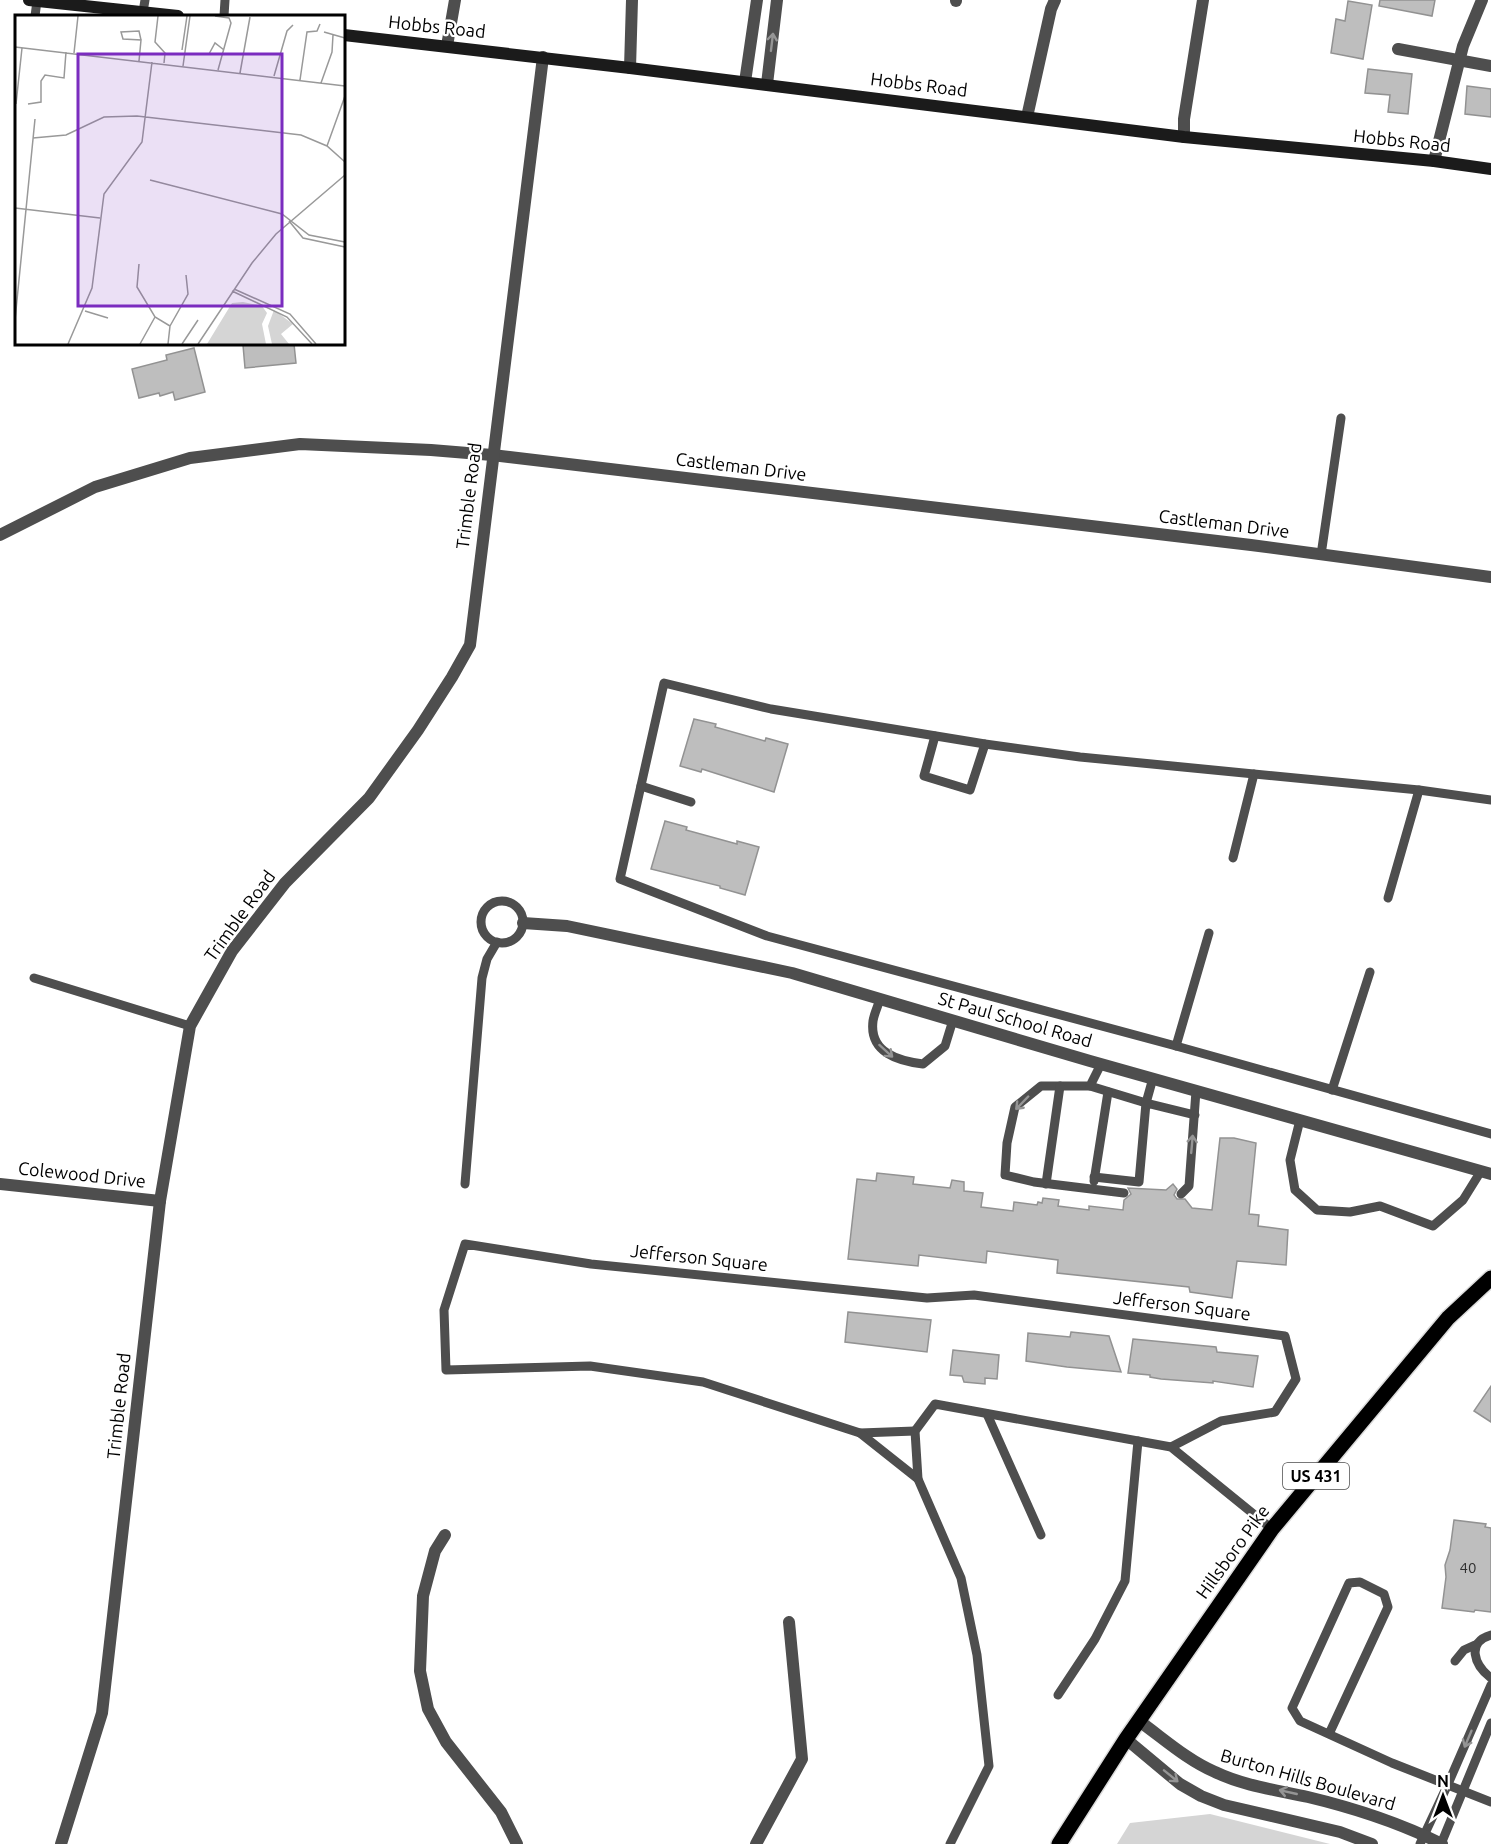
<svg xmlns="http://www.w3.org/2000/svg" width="1491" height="1844" font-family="Ubuntu,sans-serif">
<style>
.green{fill:#d5d5d5}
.building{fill:#bebebe;stroke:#929292;stroke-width:1.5}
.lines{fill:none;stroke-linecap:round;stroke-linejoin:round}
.primary-casing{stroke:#dbdbdb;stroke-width:18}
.lane{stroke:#4e4e4e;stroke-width:9}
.street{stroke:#4e4e4e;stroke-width:12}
.secondary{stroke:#1b1b1b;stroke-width:12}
.primary{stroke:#000;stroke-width:15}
.oneway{stroke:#959595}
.labels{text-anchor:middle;stroke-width:4.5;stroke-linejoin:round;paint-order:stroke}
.number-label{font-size:15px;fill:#303030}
.shield{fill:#fff;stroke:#4c4c4c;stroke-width:1.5}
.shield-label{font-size:16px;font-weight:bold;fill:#000}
.street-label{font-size:18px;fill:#000;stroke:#fff}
.inset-road{fill:none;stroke:#999;stroke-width:1.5}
.view{fill:#7b2cbf;fill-opacity:0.15;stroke:#7b2cbf;stroke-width:3}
.inset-edge{fill:none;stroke:#000;stroke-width:3}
</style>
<rect width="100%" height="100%" fill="#fff"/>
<path class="green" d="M1210,1814l120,30h-213l13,-21z"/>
<g class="building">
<path d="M1380,0h55l-3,16 -53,-10z"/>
<path d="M1348,1l24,4 -9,54 -32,-6 5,-34 9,2z"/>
<path d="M1368,69l44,5 -4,40 -20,-2 2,-17 -25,-2z"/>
<path d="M1467,86l24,3v28l-26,-3z"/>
<path d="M260,344h34l2,19 -51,5 -2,-23z"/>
<path d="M194,348l11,44 -30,8 -2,-8 -13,4 -1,-3 -20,5 -7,-29 35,-9 -1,-5z"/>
<path d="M694,719l22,5 -1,3 50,14 1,-3 22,6 -14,48 -72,-23 -1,3 -21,-6z"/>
<path d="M665,821l22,6 -1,3 51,14v-3l22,6 -14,48 -25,-7v-2l-69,-17z"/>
<path d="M1220,1138h14l22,5 -7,71 10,1 -1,11 30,4 -2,35 -49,-4 -5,37 -42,-6 -1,-5 -132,-14 1,-13 -71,-9 -1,12 -67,-8 -1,11 -70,-7 9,-80 19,2 1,-8 37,4 -1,7 37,4 2,-8 12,2v9l19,2 -2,14 32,4 1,-9 23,3 1,-3 4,1 1,-5 16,2 -1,6 31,4v-4l34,4 1,-10 7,-6 -3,-6 38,2 7,-6 4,5 -3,6 3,4h8l7,9 20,2z"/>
<path d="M848,1312l83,8 -4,32 -82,-10z"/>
<path d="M1071,1332l38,4 12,36 -54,-5 -41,-6 2,-28 42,4z"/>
<path d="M1133,1339l83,8 1,5 41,4 -5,31 -40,-6v2l-52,-4 -11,-2v-2l-22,-2z"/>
<path d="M953,1350l46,5 -2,24 -12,-1v6l-21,-2 -2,-6 -12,-1z"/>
<path d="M1491,1386v36l-17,-11z"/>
<path d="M1454,1520l32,4 -1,3 6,1v84l-16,-2 -1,2 -32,-4 4,-31 -1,-12 5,-15z"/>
</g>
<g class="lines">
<defs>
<path id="primary" d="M1059,1844l67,-105 146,-210 176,-211 43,-40"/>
</defs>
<use href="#primary" class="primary-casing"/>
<g class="lane">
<path d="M143,12l2,-12"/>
<path d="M35,16l2,-15"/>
<path d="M224,16l1,-16"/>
<path d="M1321,555l20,-137"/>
<path d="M935,736l-11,40 46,14 15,-46"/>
<path d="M641,786l50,16"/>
<path d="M1491,800l-72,-10 -339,-33 -95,-13 -214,-35 -107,-26 -44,196 147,57 409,110 315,88"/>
<path d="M1233,858l21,-84"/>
<path d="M1388,898l31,-108"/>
<circle cx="502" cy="922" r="21"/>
<path d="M34,978l156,48"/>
<path d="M880,999c-2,7 -6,15 -7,22 -4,32 26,40 50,43l22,-18 8,-26"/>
<path d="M1176,1046l33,-113"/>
<path d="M1101,1064l-11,22h-49l-26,21 -8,36 -2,32 29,7 90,11"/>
<path d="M1090,1086l56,17 7,-25"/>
<path d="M1332,1090l38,-118"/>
<path d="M1300,1120l-10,40 5,30 22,20 33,2 30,-6 53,20 30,-26 18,-29"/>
<path d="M1094,1177l45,5 7,-79 49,12"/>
<path d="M1094,1181l14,-89"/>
<path d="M465,1184l17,-206 5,-19 10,-17"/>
<path d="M1046,1184l14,-98"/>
<path d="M1181,1194l8,-8 7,-95"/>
<path d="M987,1414l54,121"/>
<path d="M915,1431l-55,2 -157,-51 -113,-16 -144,4 -2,-60 21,-66 126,20 336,34 47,-3 311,41 11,43 -21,33 -54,9 -50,26"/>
<path d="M860,1433l58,46"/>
<path d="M1491,1635c-25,7 -17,30 0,43"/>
<path d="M1455,1661l9,-11 11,-5"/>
<path d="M1058,1695l37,-56 30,-58 13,-140"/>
<path d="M1329,1734l59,-127 -4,-13 -24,-12 -11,1 -57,125 8,13 92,42 99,39"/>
<path d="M950,1844l39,-78 -12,-111 -16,-77 -43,-99 -3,-48 20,-27 236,43 101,82"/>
<path d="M1420,1844l28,-60 43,-99"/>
<path d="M1441,1844l50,-121"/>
</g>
<g class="street">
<path d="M956,1v-1"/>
<path d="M447,46l8,-46"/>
<path d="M1398,49l93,17"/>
<path d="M630,68l2,-68"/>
<path d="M745,82l12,-82"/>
<path d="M767,84l10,-84"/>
<path d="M1027,117l24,-108 4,-9"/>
<path d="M1184,137v-18l19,-119"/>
<path d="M1434,161l29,-115 19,-46"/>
<path d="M0,535l95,-48 95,-29 110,-14 131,6 61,5 759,90 240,32"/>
<path d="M523,923l44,3 225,47 298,88 401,113"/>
<path d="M0,1184l160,17"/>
<path d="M445,1535l-10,16 -12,45 -3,75 8,38 18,33 55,70 16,32"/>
<path d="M1139,1721c24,17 48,39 76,51 29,14 62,18 93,25 46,11 92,26 134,47"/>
<path d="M1126,1739l54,45 21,12 23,9 116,27 32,12"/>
<path d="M61,1844l41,-131 58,-512 30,-175 42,-75 53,-68 84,-85 49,-68 34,-53 18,-32 73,-588"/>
<path d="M756,1844l46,-85 -13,-137"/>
</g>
<g class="secondary">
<path d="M29,0l149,16"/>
<path d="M344,35l286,33 554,69 250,24 57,8"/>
</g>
<use href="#primary" class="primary"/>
</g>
<defs><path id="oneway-shaft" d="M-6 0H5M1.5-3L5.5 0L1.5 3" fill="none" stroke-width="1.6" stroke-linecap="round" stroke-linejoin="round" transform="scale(1.5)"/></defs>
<g class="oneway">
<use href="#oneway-shaft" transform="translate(772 42) rotate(-83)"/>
<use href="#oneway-shaft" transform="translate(886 1051) rotate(42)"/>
<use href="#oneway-shaft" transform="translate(1022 1103) rotate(134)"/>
<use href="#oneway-shaft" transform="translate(1192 1144) rotate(-85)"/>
<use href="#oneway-shaft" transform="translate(1468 1739) rotate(113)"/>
<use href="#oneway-shaft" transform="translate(1171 1776) rotate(39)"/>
<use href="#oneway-shaft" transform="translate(1288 1792) rotate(-167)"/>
</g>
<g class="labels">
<g class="number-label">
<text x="1468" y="1573">40</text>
</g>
<rect class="shield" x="1283" y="1463" width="66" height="26" rx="4.5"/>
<g class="shield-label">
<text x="1316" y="1482">US 431</text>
</g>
<g class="street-label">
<text transform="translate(437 27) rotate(6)" y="6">Hobbs Road</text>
<text transform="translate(919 85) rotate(7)" y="6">Hobbs Road</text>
<text transform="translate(1402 141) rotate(6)" y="6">Hobbs Road</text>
<text transform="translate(741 467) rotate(7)" y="6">Castleman Drive</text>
<text transform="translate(469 496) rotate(-83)" y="6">Trimble Road</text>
<text transform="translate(1224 524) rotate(7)" y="6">Castleman Drive</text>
<text transform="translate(240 916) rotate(-54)" y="6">Trimble Road</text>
<text transform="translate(1015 1020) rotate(16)" y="6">St Paul School Road</text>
<text transform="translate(82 1175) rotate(6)" y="6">Colewood Drive</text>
<text transform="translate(699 1258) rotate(6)" y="6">Jefferson Square</text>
<text transform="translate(1182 1306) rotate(7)" y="6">Jefferson Square</text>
<text transform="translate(119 1406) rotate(-84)" y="6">Trimble Road</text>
<text transform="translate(1233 1552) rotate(-54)" y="6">Hillsboro Pike</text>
<text transform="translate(1308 1780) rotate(16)" y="6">Burton Hills Boulevard</text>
</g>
</g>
<g transform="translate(15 15)">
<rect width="330" height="330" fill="#fff"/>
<path d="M228,287l19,4 5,7 -5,11 4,20h-59l25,-41zM259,295l19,14 -12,10 8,10h-17l-4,-18z" fill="#d5d5d5"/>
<path class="inset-road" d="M143,1l-3,26 10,11 -1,10M200,1l14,2 2,5 -13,47M309,17l21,6M0,32l330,39M167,35l5,-34M59,38l4,-37M194,39l6,-11 9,7M124,46l2,-21 -18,-1 -2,-7 18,-1 2,9M168,51l7,-50M225,58l10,-56M259,61l13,-45 6,-6M285,65l7,-48 10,-1 3,-7M306,68l11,-31 1,-17M1,89l6,-56M13,89l13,-2v-21l4,-6 19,3 2,-26M18,123l33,-3 38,-18 33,-1 164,19 26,11 18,16M312,131l18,-50M135,165l132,34 27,21 36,7M0,193l85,10M274,206l14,17 42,9M124,249l-2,23 18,30 15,9M219,274l56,25 26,30M217,276l55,26 25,27M70,296l23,7M0,305l20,-201M155,311l18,-32 -2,-19M53,329l24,-56 12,-94 38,-52 10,-80M125,329l15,-27M153,329l2,-18M167,329l16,-24M183,329l54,-81 24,-29 69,-59"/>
<path class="view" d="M63,39h204v252h-204z"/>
<rect width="330" height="330" class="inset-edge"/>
</g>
<g transform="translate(1443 1796)" stroke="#ffffff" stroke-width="4.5" paint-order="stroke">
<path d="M0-4.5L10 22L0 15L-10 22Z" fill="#000000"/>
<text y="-9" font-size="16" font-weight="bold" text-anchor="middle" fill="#000000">N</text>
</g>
</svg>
